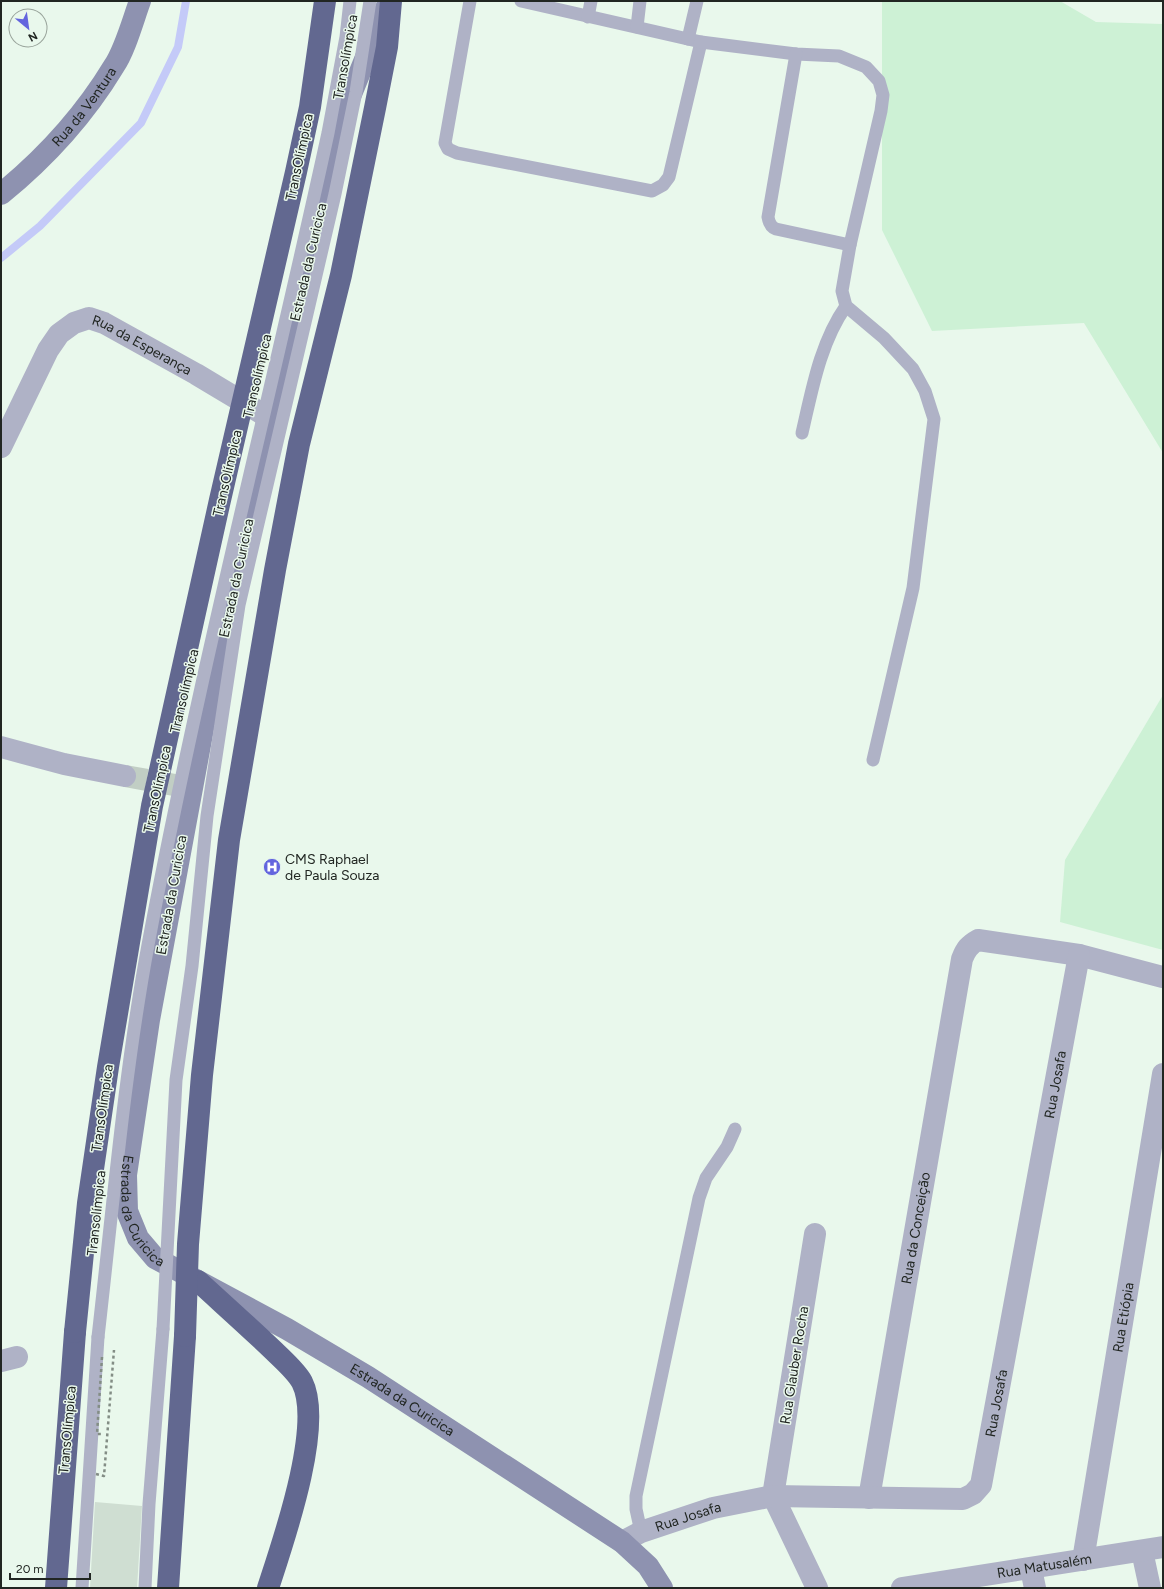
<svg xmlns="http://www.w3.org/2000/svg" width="1164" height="1589" font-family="Figtree,sans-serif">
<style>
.green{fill:#cdf1d5}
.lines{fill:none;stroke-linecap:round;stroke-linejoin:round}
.stream{stroke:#c4caf8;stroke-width:8}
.building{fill:#cfded2}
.street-tunnel{stroke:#c1cec4;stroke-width:22;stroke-dasharray:22 11;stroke-linecap:butt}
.lane{stroke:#afb2c6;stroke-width:13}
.street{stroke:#afb2c6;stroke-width:22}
.secondary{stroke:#8e92b0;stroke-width:22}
.highway{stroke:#626890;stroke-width:22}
.path-bridge{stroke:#838d85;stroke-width:2.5;stroke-dasharray:3 3;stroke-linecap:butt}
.lane-bridge{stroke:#afb2c6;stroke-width:13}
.highway-bridge{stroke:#626890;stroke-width:22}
.labels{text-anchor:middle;stroke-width:3;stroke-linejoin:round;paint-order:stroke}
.street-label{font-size:14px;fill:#212622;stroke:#e9f8ec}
.poi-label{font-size:14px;fill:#212622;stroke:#e9f8ec;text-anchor:start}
</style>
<rect width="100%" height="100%" fill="#e9f8ec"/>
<g class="green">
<path d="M882,1h178l36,21 67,2v429l-79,-130 -152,8 -50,-101z"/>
<path d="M1163,695v255l-103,-28 5,-62z"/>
</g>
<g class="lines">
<path class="stream" d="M1,258l39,-32 101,-103 37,-76 8,-46"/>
</g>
<path class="building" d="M95,1502l47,4 -5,82h-47z"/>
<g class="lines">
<path class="street-tunnel" d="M125,776l66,12"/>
<g class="lane">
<path d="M470,1l-25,142 3,6 9,4 195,38 11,-6 6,-8 32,-135"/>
<path d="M521,1l180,41 95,12 43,2 27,11 13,14 4,14 -2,16 -31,134 -8,46 4,15 38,32 29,31 12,22 9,28 -21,169 -40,172"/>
<path d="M588,17l3,-16"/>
<path d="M637,27l3,-26"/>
<path d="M688,39l9,-38"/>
<path d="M796,54l-28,163c1,6 3,10 8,12l74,16"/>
<path d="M802,433c10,-43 18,-90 44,-127"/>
<path d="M641,1532l-5,-23v-13l63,-298 7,-20 21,-31 8,-18"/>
<path d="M82,1588l16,-251"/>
<path d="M145,1588l4,-84 14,-175"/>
</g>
<g class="street">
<path id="s1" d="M1,447l47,-97 11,-16 15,-11 15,-5 15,5 92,51 75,45"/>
<path d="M1,747l63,17 61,12"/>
<path d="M815,1234l-42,262 44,92"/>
<path d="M1,1361l16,-4"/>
<path id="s2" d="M869,1498l93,-539c4,-10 7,-14 16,-19l101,15 84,22"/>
<path id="s3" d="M622,1542l19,-10 72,-24 60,-12 190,3 10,-5 8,-9 98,-530"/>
<path d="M1142,1551l8,37"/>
<path id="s4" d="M1083,1560l80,-486"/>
<path d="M1031,1569l4,19"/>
<path id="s5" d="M902,1588l261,-41"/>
</g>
<g class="secondary">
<path id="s6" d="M389,1l-47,115 -71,303 -66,299 -56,302 -23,155 1,36 11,27 17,20 132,71 81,48 254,165 26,24 14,22"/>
<path id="s7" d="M1,194c43,-35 84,-80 113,-128 11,-16 19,-46 26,-65"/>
</g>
<g class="highway">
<path d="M198,1281c25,23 51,46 76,70 9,9 22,20 28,31 22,43 -19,160 -34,206"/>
<path d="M56,1588l19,-256"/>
<path d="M168,1588l17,-252"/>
</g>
<g class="path-bridge">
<path d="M102,1357l-5,77h6"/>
<path d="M96,1474l8,2 10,-126"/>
</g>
<g class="lane-bridge">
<path d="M163,1329l13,-249 16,-114 15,-150 32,-211 96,-411 21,-102 14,-91"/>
<path d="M98,1337c15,-131 26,-262 50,-392 51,-273 121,-541 180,-812l18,-96 4,-36"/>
</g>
<g class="highway-bridge">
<path d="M75,1332l13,-129 20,-136 44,-261 68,-306 76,-328 14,-65 15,-106"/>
<path d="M185,1336l3,-92 14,-169 27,-235 46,-270 24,-126 42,-169 34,-167 12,-61 4,-46"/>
</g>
</g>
<defs>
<symbol id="hospital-disc" viewBox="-11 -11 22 22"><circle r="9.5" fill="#6365de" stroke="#e9f8ec"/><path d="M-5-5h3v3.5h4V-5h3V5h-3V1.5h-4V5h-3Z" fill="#fff"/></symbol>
</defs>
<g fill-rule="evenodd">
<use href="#hospital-disc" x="262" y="857" width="20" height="20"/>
</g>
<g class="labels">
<g class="street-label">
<text transform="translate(345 57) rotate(-80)" y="5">Transolímpica</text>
<text dy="5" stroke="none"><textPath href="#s7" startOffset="121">Rua da Ventura</textPath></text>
<text transform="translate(299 157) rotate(-78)" y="5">TransOlímpica</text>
<text transform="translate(308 262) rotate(-77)" y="5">Estrada da Curicica</text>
<text dy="5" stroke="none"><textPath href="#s1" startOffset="221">Rua da Esperança</textPath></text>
<text transform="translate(257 376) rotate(-77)" y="5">Transolímpica</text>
<text transform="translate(227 473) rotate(-77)" y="5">TransOlímpica</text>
<text transform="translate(236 578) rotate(-78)" y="5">Estrada da Curicica</text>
<text transform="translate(184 691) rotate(-77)" y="5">Transolímpica</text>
<text transform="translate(157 789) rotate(-78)" y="5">TransOlímpica</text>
<text transform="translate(171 895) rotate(-80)" y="5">Estrada da Curicica</text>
<text dy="5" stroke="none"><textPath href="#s3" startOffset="779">Rua Josafa</textPath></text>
<text transform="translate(102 1108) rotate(-82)" y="5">TransOlímpica</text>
<text dy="5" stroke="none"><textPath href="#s6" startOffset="1246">Estrada da Curicica</textPath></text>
<text transform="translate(96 1213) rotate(-84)" y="5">Transolímpica</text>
<text dy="5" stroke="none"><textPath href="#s2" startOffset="274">Rua da Conceição</textPath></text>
<text dy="5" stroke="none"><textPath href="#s4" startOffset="246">Rua Etiópia</textPath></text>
<text transform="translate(794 1365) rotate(-81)" y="5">Rua Glauber Rocha</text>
<text dy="5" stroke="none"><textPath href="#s6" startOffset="1582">Estrada da Curicica</textPath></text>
<text dy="5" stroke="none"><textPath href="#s3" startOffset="455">Rua Josafa</textPath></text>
<text transform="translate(67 1430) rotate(-85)" y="5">TransOlímpica</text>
<text dy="5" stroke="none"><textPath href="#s3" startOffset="71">Rua Josafa</textPath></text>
<text dy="5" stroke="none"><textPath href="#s5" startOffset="144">Rua Matusalém</textPath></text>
</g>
<g class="poi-label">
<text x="285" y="864">CMS Raphael<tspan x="285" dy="16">de Paula Souza</tspan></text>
</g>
</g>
<rect width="1164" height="1589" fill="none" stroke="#212622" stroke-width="4"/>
<g transform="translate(28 28) rotate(151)"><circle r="19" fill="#e9f8ec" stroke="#99a49b"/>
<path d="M0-3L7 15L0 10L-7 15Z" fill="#6365de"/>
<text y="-6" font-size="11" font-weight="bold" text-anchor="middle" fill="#212622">N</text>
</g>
<path d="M10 1573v6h80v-6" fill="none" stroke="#212622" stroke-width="2"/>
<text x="16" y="1573" font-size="12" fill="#212622" stroke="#e9f8ec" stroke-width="3" paint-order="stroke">20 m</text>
</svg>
